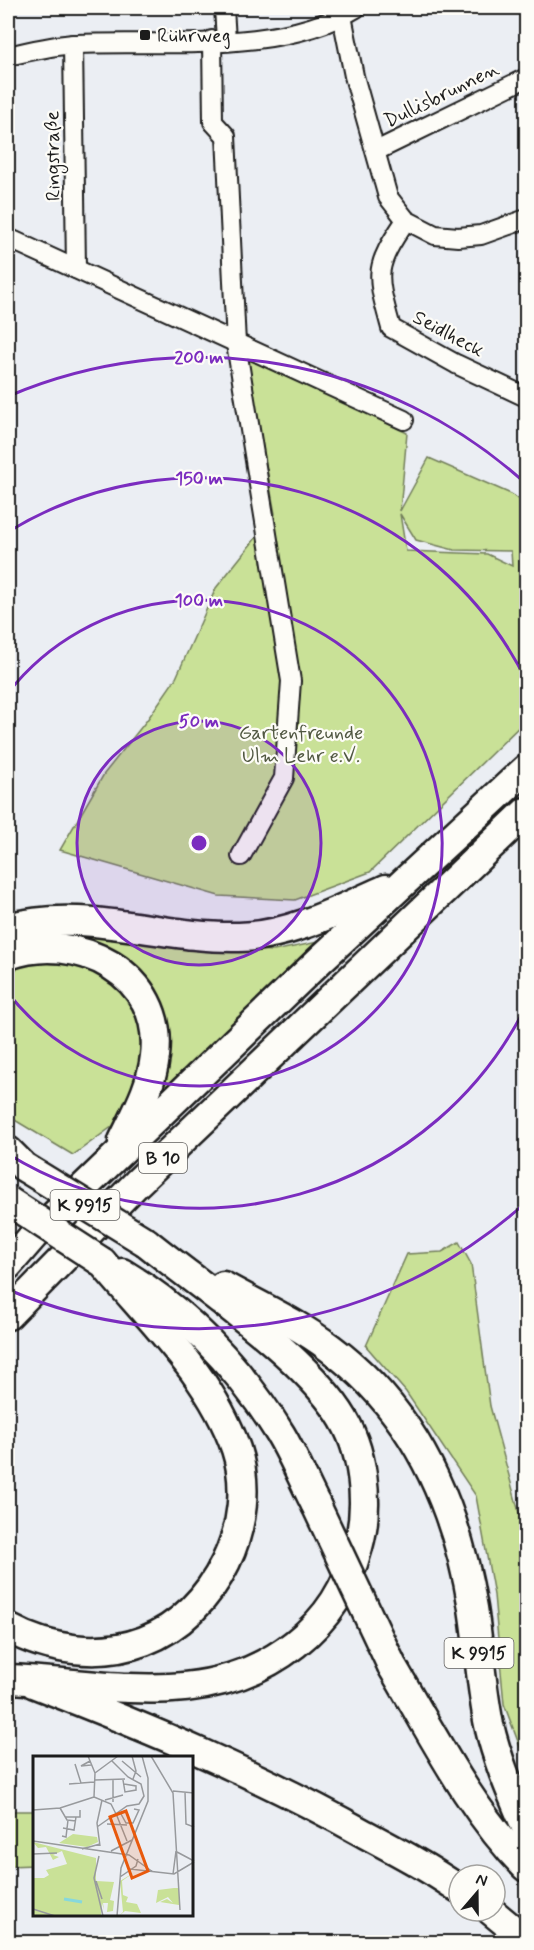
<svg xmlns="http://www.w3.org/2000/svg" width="534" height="1950" font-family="Mynerve,sans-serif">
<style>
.green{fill:#c9e197;stroke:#727e5a;stroke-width:1.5;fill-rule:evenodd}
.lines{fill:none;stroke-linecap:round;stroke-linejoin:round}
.minor-casing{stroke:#1c1c1c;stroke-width:22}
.primary-casing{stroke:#1c1c1c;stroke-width:32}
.trunk-casing{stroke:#1c1c1c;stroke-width:33}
.minor{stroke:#fdfcf7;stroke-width:18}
.primary{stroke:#fdfcf7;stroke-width:27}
.trunk{stroke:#fdfcf7;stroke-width:28}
.trunk-bridge-casing{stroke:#1c1c1c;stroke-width:33;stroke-linecap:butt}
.trunk-bridge{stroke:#fdfcf7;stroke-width:28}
.ring{fill:none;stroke:#7b2cbf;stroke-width:3}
.poi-dot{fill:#1c1c1c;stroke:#fdfcf7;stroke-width:2}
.labels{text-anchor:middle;stroke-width:4.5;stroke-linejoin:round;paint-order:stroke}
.shield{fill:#fdfcf7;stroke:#605f5e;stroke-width:1.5}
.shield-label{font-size:18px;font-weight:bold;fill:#1c1c1c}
.poi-label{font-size:20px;fill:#1c1c1c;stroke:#fdfcf7;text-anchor:start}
.street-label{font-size:20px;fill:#1c1c1c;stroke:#fdfcf7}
.park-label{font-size:20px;fill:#505741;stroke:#fdfcf7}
.inset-river{fill:none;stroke:#86d8dc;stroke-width:3}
.inset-road{fill:none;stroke:#989a9d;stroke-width:1.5}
.view{fill:#e8590c;fill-opacity:0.15;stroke:#e8590c;stroke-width:3}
.inset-edge{fill:none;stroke:#1c1c1c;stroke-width:3}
.centre{fill:#7b2cbf;stroke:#fdfcf7;stroke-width:3}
.ring-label{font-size:18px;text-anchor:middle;font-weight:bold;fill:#7b2cbf;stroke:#fdfcf7;stroke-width:4.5;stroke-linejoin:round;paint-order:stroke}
</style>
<rect width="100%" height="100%" fill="#ebeef3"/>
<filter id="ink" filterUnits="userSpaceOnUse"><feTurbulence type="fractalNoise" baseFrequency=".0167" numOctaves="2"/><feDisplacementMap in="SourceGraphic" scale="12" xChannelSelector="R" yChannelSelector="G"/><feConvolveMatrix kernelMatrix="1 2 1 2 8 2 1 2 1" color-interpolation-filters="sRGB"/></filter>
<g filter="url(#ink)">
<g class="green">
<path d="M246,355l161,78 -7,78 29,-53 82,36 15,10v143l-3,-1 3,21v53l-156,152 -75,28 -76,-4 -159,-46 44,-76 43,-54 29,-42 40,-90 59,-74zM400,514l16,26 38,10 57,1 1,15 -25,-12 -81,-3z"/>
<path d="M103,934l100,13 71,4 44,-9 -150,144 -95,69 -65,-39v-179z"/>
<path d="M459,1242l12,22 19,142 36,132v225l-22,-59 -10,-109 -18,-99 -70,-104 -40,-46 41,-92 35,-2z"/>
<path d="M8,1811h26v54l-26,1z"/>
</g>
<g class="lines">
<defs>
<g id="minor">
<path d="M224,8l2,32"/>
<path d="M342,16l12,60 34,121 18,23 29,15 23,2 23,-2 45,-16"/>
<path d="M212,40l1,82 13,14 10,208 55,337 -7,97 -43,78"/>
<path d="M73,44l3,225"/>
<path d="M8,56c22,-5 45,-11 68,-12 88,-4 203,11 280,-36"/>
<path d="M376,151l150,-73"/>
<path d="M406,220c-33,49 -30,53 -15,108l65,36 70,33"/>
<path d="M8,238l396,182"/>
</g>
<g id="primary">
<path d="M34,1684c114,44 224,90 331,150 32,17 64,34 94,55"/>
<path d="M491,1911l35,29"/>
</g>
<g id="trunk">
<path d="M8,928c77,-21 153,11 231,9 51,-1 100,-27 147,-48"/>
<path d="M8,955c69,-25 157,19 147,101 -3,30 -19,58 -32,85"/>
<path d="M8,1151l16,16"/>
<path d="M8,1265l26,-30 286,-275 206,-191"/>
<path d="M122,1273c66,40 119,97 159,162 13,22 23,47 35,70"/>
<path d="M223,1286c36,20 74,37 107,62 85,63 126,157 143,260 6,38 8,78 16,117 8,35 23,69 37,102"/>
<path d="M8,1315l129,-132 389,-371"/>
<path d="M8,1628c40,22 91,30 136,13 71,-27 116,-119 92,-192 -25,-73 -86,-129 -134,-187"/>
<path d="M392,1666c41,69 78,144 134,201"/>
<path d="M8,1679c100,4 201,33 287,-35 33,-26 52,-56 63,-97 12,-42 6,-98 -19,-135 -42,-62 -134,-122 -193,-170"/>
</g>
</defs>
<use href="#minor" class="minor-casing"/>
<use href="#primary" class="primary-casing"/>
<use href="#trunk" class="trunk-casing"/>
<use href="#minor" class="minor"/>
<use href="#primary" class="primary"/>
<use href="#trunk" class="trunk"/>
<defs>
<g id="trunk-bridge">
<path d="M24,1167l122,75"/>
<path d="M8,1201l94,61"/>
<path d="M316,1505l76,161"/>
</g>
</defs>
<use href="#trunk-bridge" class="trunk-bridge-casing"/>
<use href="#trunk-bridge" class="trunk-bridge"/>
</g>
</g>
<circle cx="199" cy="843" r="122" fill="#7b2cbf" fill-opacity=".12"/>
<g class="ring">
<circle cx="199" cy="843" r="122"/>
<path d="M8 693A243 243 0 1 1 8 993"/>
<path d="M526 1006A365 365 0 0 1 8 1154M8 532A365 365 0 0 1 526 680"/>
<path d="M524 1204A486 486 0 0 1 9 1290M9 396A486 486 0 0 1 524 482"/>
</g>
<rect class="poi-dot" x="139" y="29" width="12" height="12" rx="3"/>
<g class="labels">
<g class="shield">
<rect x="139" y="1143" width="48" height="30" rx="4.5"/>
<rect x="50.5" y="1190" width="69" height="30" rx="4.5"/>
<rect x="444.5" y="1638" width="69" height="30" rx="4.5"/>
</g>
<g class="shield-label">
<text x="163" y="1164">B 10</text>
<text x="85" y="1211">K 9915</text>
<text x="479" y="1659">K 9915</text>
</g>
<g class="poi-label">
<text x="157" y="42">Rührweg</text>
</g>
<g class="street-label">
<text transform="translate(441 94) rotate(-26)" y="7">Dullisbrunnen</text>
<text transform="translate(52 156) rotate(-91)" y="7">Ringstraße</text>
<text transform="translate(449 333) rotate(28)" y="7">Seidlheck</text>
</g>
<g class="park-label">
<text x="301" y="739">Gartenfreunde<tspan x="301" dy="23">Ulm Lehr e.V.</tspan></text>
</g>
</g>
<g transform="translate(33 1756)">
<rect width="160" height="160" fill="#ebeef3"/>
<path d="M40,78l24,3 1,5 -11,5 -28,-4zM0,86l63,16v23l18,1 -4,18 4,1 -1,10 -6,1 1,-9h-5l1,7 -2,-7 -1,13h-68v-38h11l5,-3 -3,-5 21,-6 -5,-13 -9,4 6,2 -6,3 -7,-13 -8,1zM102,116l-13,9 1,14 5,2 -2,5 11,2 4,9 -16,-2 -6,5 4,-4 -3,-31zM141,132h5v17l-19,-3 7,-3 6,4 -5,-6 -12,6 2,-13z" fill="#c9e197"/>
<path class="inset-river" d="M31,143l18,3"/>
<path class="inset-road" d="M55,0l7,17M99,0l4,15 -3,8M118,0l22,37 7,117M57,5l-9,5 10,-1M89,5l19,16M42,8l6,19M62,17l-1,24 17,7 6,12M62,17l23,-17M80,23v23M62,24l30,-1M90,24l2,12 11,-2v-4l-12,-2M36,28l25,-2M140,35l21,2M152,36l1,32 8,3M72,44l18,-5M27,52l7,12 9,1M0,54l27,-2 34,-11M88,58l5,9h7l6,-13 -5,-1M84,60l10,25M32,61h15v-7M74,68l20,1M64,71l30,-21 12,-2 5,-8 -3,-12 -13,-7 -16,-16M30,72l11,2 2,-13M29,80l4,1 2,-17M0,85l96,14 24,17M67,90l-3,-23 5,-23M49,93l18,-5M78,95l21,-11M144,96l17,9M0,98l24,-1M66,100l-5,22 9,38M97,113l44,5 20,-12M140,118l3,-23M87,121l16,-11 2,-7M63,125l6,18M0,153l22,7M84,160l4,-48 27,-67v-23l-6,-22"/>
<path class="view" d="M93,55l22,60 -16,7 -22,-61z"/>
<rect width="160" height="160" class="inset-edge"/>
</g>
<circle cx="199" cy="843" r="9" class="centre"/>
<g class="ring-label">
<text x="199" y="363">200 m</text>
<text x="199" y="484">150 m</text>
<text x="199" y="606">100 m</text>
<text x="199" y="727">50 m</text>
</g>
<rect width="534" height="1950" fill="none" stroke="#fdfcf7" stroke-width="30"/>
<rect x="15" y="15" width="504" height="1920" fill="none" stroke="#1c1c1c" stroke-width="2" filter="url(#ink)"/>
<g transform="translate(477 1893) rotate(20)"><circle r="28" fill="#fdfcf7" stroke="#a3a29f" stroke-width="1.5"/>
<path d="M0-4.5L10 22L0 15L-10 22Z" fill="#1c1c1c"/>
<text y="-9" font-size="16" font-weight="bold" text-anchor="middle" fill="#1c1c1c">N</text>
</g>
</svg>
